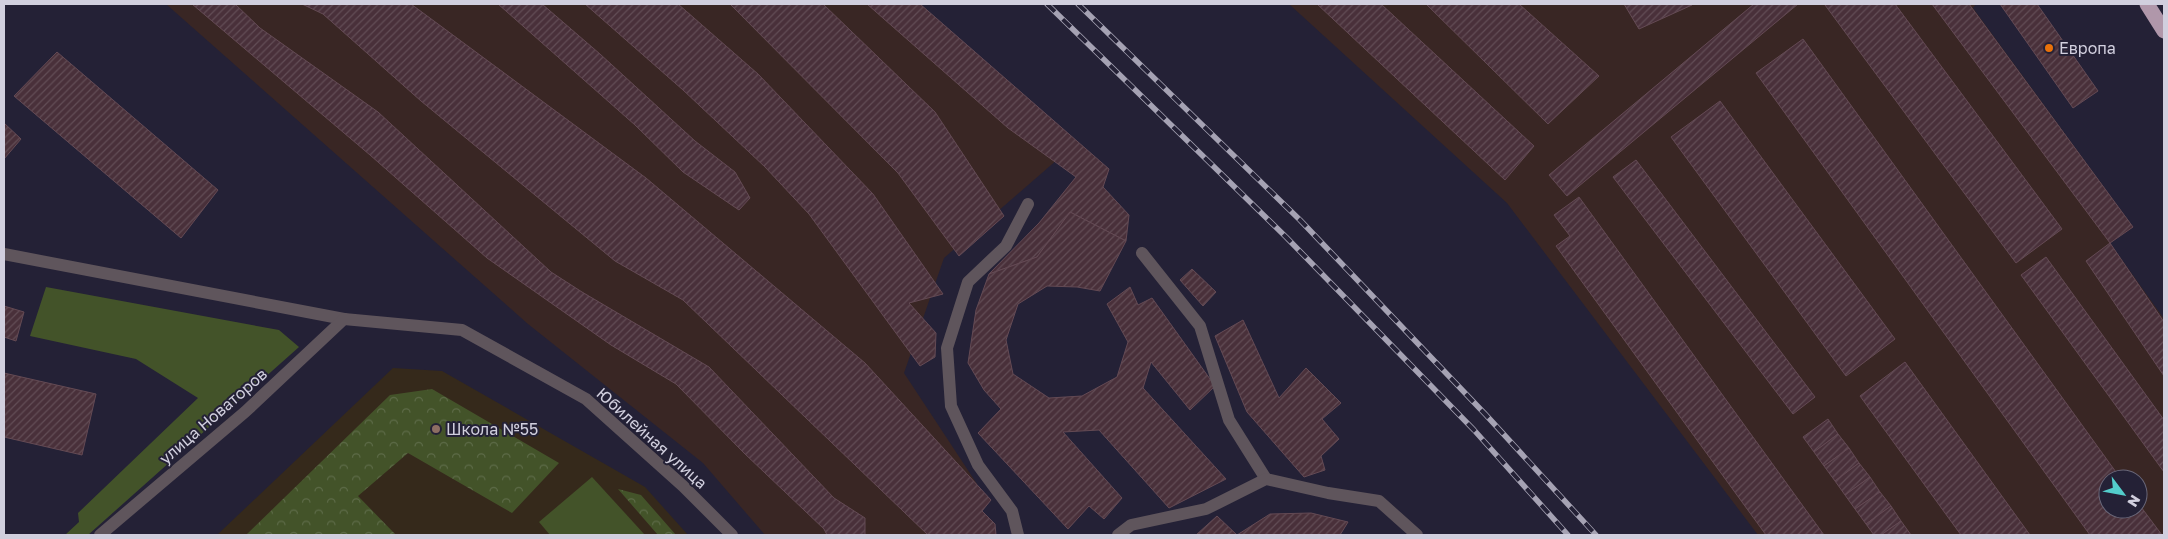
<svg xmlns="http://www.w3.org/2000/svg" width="2168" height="539" font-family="'Golos Text',sans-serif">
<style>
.industrial{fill:#392624;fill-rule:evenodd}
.education{fill:#35291b}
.grass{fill:#435329}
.forest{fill:url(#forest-crowns)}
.building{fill:url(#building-hatch);stroke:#644a54}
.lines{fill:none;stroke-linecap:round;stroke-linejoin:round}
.lane{stroke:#5f555c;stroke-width:12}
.street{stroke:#5f555c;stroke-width:12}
.highway{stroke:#b097aa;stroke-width:15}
.rail-casing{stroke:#a5a2b3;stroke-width:5.5}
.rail{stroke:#242136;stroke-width:4;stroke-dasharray:11;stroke-linecap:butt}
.food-dot{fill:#e8710a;stroke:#242136;stroke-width:2}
.education-dot{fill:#8d6e63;stroke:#242136;stroke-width:2}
.labels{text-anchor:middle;stroke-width:4;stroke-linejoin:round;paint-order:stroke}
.poi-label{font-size:16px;fill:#d1cfde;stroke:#242136;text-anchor:start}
.street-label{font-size:16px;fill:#d1cfde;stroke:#242136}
</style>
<defs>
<pattern id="forest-crowns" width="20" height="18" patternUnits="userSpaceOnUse" patternTransform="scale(1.25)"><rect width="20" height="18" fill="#435329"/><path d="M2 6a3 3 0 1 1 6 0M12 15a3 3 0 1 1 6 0" fill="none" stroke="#5d6b48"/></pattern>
<pattern id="building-hatch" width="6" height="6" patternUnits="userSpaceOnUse" patternTransform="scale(1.25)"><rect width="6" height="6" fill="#49303a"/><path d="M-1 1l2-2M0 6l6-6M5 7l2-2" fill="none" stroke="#624d56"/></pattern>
</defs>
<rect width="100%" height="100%" fill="#242136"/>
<g class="industrial">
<path d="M166,4h739l153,155 -114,99 -40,115 73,111 10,51h-222l-62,-72 -175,-139z"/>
<path d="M1289,4h687l-3,4 160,219 -23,16 54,76v216h-406l-251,-332zM2108,479h30v30h-30z"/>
</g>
<path class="education" d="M393,368l49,3 203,116 43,48h-471z"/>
<g class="grass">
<path d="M46,287l233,43 20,17 -211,188h-23l14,-13 -1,-9 120,-115 -62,-39 -106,-23z"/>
<path d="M592,477l53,58h-95l-11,-13z"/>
</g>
<g class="forest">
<path d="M432,389l127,74 -47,50 -104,-60 -50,43 38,39h-150l144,-140z"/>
<path d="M618,489l23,6 35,40h-18z"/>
</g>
<g class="building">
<path d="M192,4h43l25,24 118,84 173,160 31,20 127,75 125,131 31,20v17h-38l-3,-6 -79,-75 -69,-70 -65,-39 -124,-87 -117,-103z"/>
<path d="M302,4h109l235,174 219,185 126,137 -9,11 13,13 1,11h-68l-245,-235 -68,-39 -194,-160 -98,-87z"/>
<path d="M498,4h44l58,50 95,87 40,31 15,26 -11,12 -56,-38 -48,-47z"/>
<path d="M585,4h93l80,70 115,120 70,100 -34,9 27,30 -1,24 -15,9 -111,-152 -44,-47 -82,-77z"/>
<path d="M730,4h93l112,108 69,104 -45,40 -61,-83z"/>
<path d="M867,4h53l189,165 -6,18 26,28 -3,26 -56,-29 -33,45 -48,17 50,-51 37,-46 -68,-49z"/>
<path d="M1317,4h64l153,142 -29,34z"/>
<path d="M1426,4h93l80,72 -51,48z"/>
<path d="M1624,4h67l1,1 -53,24z"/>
<path d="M1754,4h44l-231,192 -18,-21z"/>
<path d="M1827,4h68l167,225 -46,34 -191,-258z"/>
<path d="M1932,4h37l164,223 -23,16z"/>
<path d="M2000,4h37l61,87 -25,17z"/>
<path d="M1803,39l318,440h-13v30h30v-6l24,32h-72l-334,-462z"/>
<path d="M57,52l161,138 -37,48 -167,-142z"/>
<path d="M1720,101l175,238 -49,37 -175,-239z"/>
<path d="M4,123l17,16 -17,20z"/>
<path d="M1636,160l179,237 -22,17 -180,-237z"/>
<path d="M1579,197l245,338h-58l-210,-289 14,-10 -16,-21z"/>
<path d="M1070,212l56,29 -26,50 -23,-4 -30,-1 -29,18 -12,36 7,34 36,24 33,-2 35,-19 11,-35 -21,-38 23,-17 8,18 14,-7 63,88 -25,24 -39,-48 -8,26 83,91 -57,29 -70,-78 -36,2 59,66 -18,21 -15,-13 -21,23 -90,-96 23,-24 -17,-19 -16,-27 8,-53 13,-36 48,-17z"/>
<path d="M2110,243l54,79v54l-78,-115z"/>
<path d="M2046,257l118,163v52l-143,-197z"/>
<path d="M1192,269l24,23 -13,14 -23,-26z"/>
<path d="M4,306l20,6 -8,29 -12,-4z"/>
<path d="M1243,320l36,78 27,-30 35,35 -19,16 17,20 -18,17 4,14 -21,7 -57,-65 -32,-76z"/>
<path d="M1905,362l125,173h-69l-101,-139z"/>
<path d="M4,373l92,21 -14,61 -78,-18z"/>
<path d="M1828,419l10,15 -24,18 -11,-15z"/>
<path d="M1838,434l11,14 -25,18 -10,-14z"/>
<path d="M1849,448l10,15 -24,18 -11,-15z"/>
<path d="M1859,463l11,14 -25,18 -10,-14z"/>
<path d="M1870,477l10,15 -25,17 -10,-14z"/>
<path d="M1880,492l11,14 -25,18 -11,-15z"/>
<path d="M1891,506l10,15 -20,14h-7l-8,-11z"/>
<path d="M1311,513l37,9 -8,13h-103l33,-21z"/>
<path d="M1217,516l20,19h-41z"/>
<path d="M1901,521l10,14h-30z"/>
</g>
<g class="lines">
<g class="lane">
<path d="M1142,253l58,73 29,94 37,59"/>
<path d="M4,254l340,65"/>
<path d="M1018,535l-6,-24 -34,-46 -27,-59 -4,-58 21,-66 38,-36 22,-42"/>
<path d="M1118,535l13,-10 75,-16 60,-30 62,14 51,8 38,34"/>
</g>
<path class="street" d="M100,535l145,-123 99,-93 118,11 124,69 97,87 49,49"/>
<path class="highway" d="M2147,4l17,27"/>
<defs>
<g id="rail">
<path d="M1047,4l239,233 188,193 94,105"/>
<path d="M1078,4l222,216 186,195 110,120"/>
</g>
</defs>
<use href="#rail" class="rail-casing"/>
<use href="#rail" class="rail"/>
</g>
<circle class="food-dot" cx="2049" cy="48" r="5"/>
<circle class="education-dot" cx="436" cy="429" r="5"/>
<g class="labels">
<g class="poi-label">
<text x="2059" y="54">Европа</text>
<text x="446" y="435">Школа №55</text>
</g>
<g class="street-label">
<text transform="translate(213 416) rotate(-41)" y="6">улица Новаторов</text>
<text transform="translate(652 438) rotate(42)" y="6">Юбилейная улица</text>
</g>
</g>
<rect width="2168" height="539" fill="none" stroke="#d1cfde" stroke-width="10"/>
<g transform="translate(2123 494) rotate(122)"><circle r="24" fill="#242136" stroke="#696779"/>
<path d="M0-4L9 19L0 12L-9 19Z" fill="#53cdcb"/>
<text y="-8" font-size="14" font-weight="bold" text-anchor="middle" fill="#d1cfde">N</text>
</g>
</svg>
